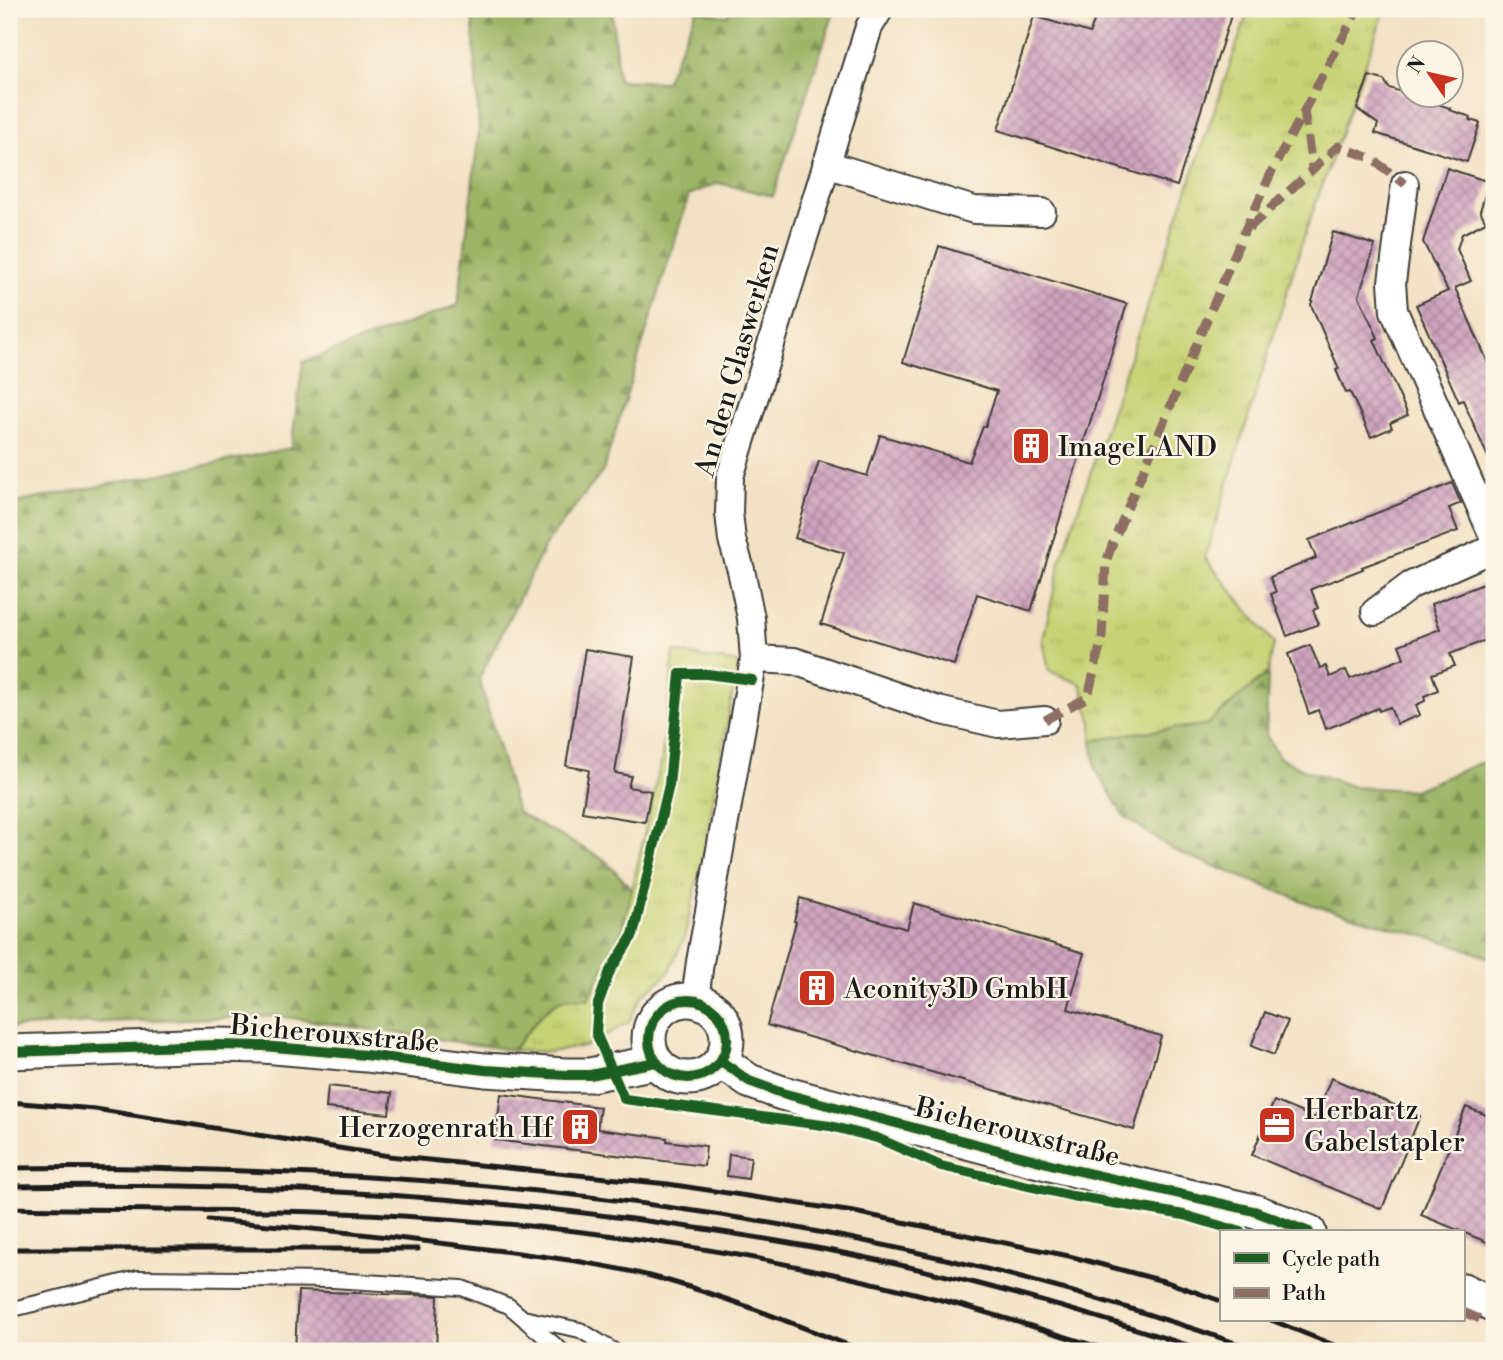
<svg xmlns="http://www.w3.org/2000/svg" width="1503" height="1360" font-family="'Libre Bodoni',serif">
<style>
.grass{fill:url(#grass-tufts);stroke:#717848;stroke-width:2}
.forest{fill:url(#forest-firs);stroke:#5c6841;stroke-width:2}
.building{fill:url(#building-cross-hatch)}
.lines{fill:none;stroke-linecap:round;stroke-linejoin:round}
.service-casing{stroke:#3c3a35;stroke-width:18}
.minor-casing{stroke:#3c3a35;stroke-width:30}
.tertiary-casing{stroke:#3c3a35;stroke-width:37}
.service{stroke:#fff;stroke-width:14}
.minor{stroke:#fff;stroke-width:26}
.tertiary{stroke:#fff;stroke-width:33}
.rail{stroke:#1c1c1c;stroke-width:5}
.quiet{stroke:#8d6e63;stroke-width:9;stroke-dasharray:18 9;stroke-linecap:butt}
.cycleway-casing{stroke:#fcf5e5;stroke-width:15}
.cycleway{stroke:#1b5e20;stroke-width:10}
.labels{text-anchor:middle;stroke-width:5;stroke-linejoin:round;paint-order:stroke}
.street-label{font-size:28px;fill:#1c1c1c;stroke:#fcf5e5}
.poi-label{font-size:28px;fill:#1c1c1c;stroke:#fcf5e5;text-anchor:start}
</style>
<defs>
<pattern id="grass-tufts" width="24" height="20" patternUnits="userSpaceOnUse" patternTransform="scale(1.75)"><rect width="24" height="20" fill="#c6d374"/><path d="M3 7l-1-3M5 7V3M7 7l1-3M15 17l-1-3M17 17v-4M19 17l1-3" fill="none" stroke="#aab564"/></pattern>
<pattern id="forest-firs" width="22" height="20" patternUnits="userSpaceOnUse" patternTransform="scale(1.75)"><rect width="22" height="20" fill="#9cb566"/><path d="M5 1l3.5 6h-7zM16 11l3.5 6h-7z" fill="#7e9253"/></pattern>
<pattern id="building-cross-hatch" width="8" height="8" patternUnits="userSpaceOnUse" patternTransform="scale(1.75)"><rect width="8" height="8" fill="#cfa3bf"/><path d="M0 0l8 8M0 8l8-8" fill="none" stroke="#a7849a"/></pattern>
</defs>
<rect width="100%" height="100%" fill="#fcf5e5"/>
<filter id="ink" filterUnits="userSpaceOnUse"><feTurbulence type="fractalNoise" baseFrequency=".0143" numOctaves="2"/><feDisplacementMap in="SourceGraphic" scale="14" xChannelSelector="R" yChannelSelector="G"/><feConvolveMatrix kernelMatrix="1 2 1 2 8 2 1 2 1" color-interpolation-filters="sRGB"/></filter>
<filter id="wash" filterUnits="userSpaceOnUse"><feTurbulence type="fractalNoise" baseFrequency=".00686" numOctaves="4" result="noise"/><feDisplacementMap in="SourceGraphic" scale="28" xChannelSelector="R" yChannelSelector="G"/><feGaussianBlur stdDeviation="1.57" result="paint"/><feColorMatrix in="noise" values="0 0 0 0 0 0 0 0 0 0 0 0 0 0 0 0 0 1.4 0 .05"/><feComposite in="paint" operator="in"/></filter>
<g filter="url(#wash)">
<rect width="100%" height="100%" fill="#f2e1c4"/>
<g class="grass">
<path d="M1249,9h136l-81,227 -99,322 69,85 -6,30 -62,52 -80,9 -34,7v-18l-11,-39 -32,-13 -6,-31 18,-81z"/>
<path d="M674,652l64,11 -35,194 -19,82 -16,35 -26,22 -13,26 -43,24 -37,6 -37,-2c14,-14 33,-47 53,-51 7,-1 16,0 23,0l34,-68 10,-42 30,-132z"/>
</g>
<g class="forest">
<path d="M472,9h140l6,71 47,2 32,-72 30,6 5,-7h103l-62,187 -55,-13 -29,12 -86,276 -57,73 -67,135 38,133 88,48 27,29 -10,42 -34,68c-7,0 -16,-1 -23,0 -20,4 -39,37 -53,51l-234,-34 -152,5 -117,7v-524l282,-56 12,-86 155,-57 21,-175z"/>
<path d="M1268,673l-2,62 14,23 23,11 51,18 60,3 80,-33v203l-38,-15 -143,-40 -140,-55 -50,-35 -27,-45 -4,-29 34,-7 80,-9z"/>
</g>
<g id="blocks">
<g class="building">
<path d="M1098,9h135l-56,177 -179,-56 36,-114 56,17z"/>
<path d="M1369,76l15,4 5,8 61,20 -1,2 22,7 -1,3 10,3 -13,39 -92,-29 3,-9 -21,-15z"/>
<path d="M1447,168l42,14 -9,29 6,11 -24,12 -5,15 14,32 -16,7 39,88v95l-31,-71 -4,2 -43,-97 32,-14 -25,-49z"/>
<path d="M1333,232l42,13 -16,51 19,42 -4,2 34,75 -18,8 2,5 -21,9 -21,-45 -4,1 -10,-23 3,-1 -28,-64z"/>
<path d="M939,246l188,58 -96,307 -54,-17 -23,71 -133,-41 23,-71 -49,-15 24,-77 48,15 13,-41 89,27 14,-35h2l12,-36 -94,-29z"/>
<path d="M1452,483l9,20 -12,5 9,23 -96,36 1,2 -52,20 7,19 -5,2 6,14 -32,12 -16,-42 5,-2 -6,-15 46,-19 -7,-18z"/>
<path d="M1494,580v57l-44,17 5,12 -23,8 6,16 -14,6 1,5 -9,4 4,10 -23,9 -7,-17 -11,4 -1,-3 -52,21 -8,-19 -9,4 -21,-60 22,-9 10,23 6,-2 4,11 16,-7 4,9 54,-21 -5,-13 41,-16 -9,-25z"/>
<path d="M585,649l49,8 -19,116 16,3 -3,11 23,4 -6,31 -63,-10 7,-42 -23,-4z"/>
<path d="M800,898l107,31 7,-26 170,50 -16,56 93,27 -27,94 -367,-105 29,-103 -2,-1z"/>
<path d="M1265,1012l23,9 -14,34 -23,-9z"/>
<path d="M1331,1078l89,38 -38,93 -130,-54 22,-54 41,17z"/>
<path d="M328,1086l64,7 -3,21 -63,-6z"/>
<path d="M501,1094l99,13 -3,22 70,9v3l39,5 -2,20 -209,-26z"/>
<path d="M1466,1107l28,11v127l-73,-30z"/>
<path d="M729,1154l22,3 -3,22 -21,-3z"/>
<path d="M298,1291l140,5 -2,55h-141z"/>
</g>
</g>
</g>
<g filter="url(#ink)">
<use href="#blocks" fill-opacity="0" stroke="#3c3a35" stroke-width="2"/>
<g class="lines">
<defs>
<g id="service">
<path d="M9,1310l129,-32 195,2 129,8 47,18 14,12 57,12 34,21"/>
<path d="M526,1321l36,30"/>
</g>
<g id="minor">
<path d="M826,164l148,46 68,2"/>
<path d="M1405,184l-13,98 2,29 100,227"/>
<path d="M1375,612l36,-27 83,-37"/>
<path d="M754,659l40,2 144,49 60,14 47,-4"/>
<path d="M695,999l5,-37 54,-303 -3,-41 -10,-48 -9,-30 -3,-27 1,-36 139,-450 11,-18"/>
</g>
<g id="tertiary">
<circle cx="688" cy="1039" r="39"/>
<path d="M9,1052l207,-7 47,1 103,9 119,15 81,5h24l66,-13"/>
<path d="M721,1061l28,20 33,12 284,75 188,43 55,21"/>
<path d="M1463,1290l31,15"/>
</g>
</defs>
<use href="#service" class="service-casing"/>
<use href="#minor" class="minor-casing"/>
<use href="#tertiary" class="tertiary-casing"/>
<use href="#service" class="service"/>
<use href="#minor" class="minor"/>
<use href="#tertiary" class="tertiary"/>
<g class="rail">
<path d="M9,1102l86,7 294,47 279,28 186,28 215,44 98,26 54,19"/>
<path d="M9,1168c102,-2 204,1 306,6 328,16 634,67 944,177"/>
<path d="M9,1186c270,-5 542,13 808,62 132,24 261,62 389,103"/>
<path d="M9,1208c131,3 262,0 393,8 172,10 348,35 516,78 65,16 129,37 193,57"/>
<path d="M208,1220c93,7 186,17 279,29 61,8 123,15 182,32 66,19 130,45 194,70"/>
<path d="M9,1249h409"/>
<path d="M1271,1320l78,31"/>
</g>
<g class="quiet">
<path d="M1304,110l8,58"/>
<path d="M1249,228l89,-82 33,12 34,26"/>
<path d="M1045,720l43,-23 14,-59 4,-76 8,-22 130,-308 28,-61 86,-162"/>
<path d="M1463,1312l24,10 7,6"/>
</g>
<defs>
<g id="cycleway">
<path d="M752,680l-45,-6h-27l-11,111 -36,150 -23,36 -12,33 -2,29 28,66 206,27 47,12 64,28 131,30 112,19 57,17"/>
<circle cx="688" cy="1039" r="39"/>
<path d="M9,1052l207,-7 47,1 103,9 119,15 81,5h24l66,-13"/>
<path d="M721,1061l28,20 33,12 284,75 188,43 55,21"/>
</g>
</defs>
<use href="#cycleway" class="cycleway-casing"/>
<use href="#cycleway" class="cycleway"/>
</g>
</g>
<defs>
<symbol id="building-square" viewBox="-11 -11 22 22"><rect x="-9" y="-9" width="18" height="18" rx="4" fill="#c8321e" stroke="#fcf5e5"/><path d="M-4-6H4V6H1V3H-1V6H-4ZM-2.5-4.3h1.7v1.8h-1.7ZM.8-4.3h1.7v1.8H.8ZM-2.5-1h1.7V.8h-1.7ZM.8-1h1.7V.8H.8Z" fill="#fff"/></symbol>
<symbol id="office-square" viewBox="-11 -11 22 22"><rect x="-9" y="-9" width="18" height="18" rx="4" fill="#c8321e" stroke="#fcf5e5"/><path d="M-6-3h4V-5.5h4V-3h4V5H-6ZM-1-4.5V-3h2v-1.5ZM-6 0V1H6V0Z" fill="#fff"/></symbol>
</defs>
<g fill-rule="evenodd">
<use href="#building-square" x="1009" y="424" width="44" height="44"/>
<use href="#building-square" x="795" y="966" width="44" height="44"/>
<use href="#office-square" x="1255" y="1103" width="44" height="44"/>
<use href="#building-square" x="558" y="1105" width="44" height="44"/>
</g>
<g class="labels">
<g class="street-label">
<text transform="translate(736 360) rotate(-74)" y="10">An den Glaswerken</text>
<text transform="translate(335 1033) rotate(5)" y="10">Bicherouxstraße</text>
<text transform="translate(1018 1131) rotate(14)" y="10">Bicherouxstraße</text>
</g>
<g class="poi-label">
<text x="1058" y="456">ImageLAND</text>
<text x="844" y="998">Aconity3D GmbH</text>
<text x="1304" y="1119">Herbartz<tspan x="1304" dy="32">Gabelstapler</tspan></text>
<text x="553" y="1137" text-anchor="end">Herzogenrath Hf</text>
</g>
</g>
<rect width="1503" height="1360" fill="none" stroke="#fcf5e5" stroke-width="35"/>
<rect x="1220" y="1230" width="245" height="91" fill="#fcf5e5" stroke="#a29e95" stroke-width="2"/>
<rect x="1234" y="1253" width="35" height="10" fill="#1b5e20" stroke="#a29e95" stroke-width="2"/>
<text x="1282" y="1266" font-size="21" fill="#1c1c1c">Cycle path</text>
<rect x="1234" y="1288" width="35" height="10" fill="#8d6e63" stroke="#a29e95" stroke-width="2"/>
<text x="1282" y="1300" font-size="21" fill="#1c1c1c">Path</text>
<g transform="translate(1430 74) rotate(304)"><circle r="33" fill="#fcf5e5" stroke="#a29e95" stroke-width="2"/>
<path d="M0-5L12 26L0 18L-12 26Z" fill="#c8321e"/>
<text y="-10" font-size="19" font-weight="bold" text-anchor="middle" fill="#1c1c1c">N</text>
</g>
</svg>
